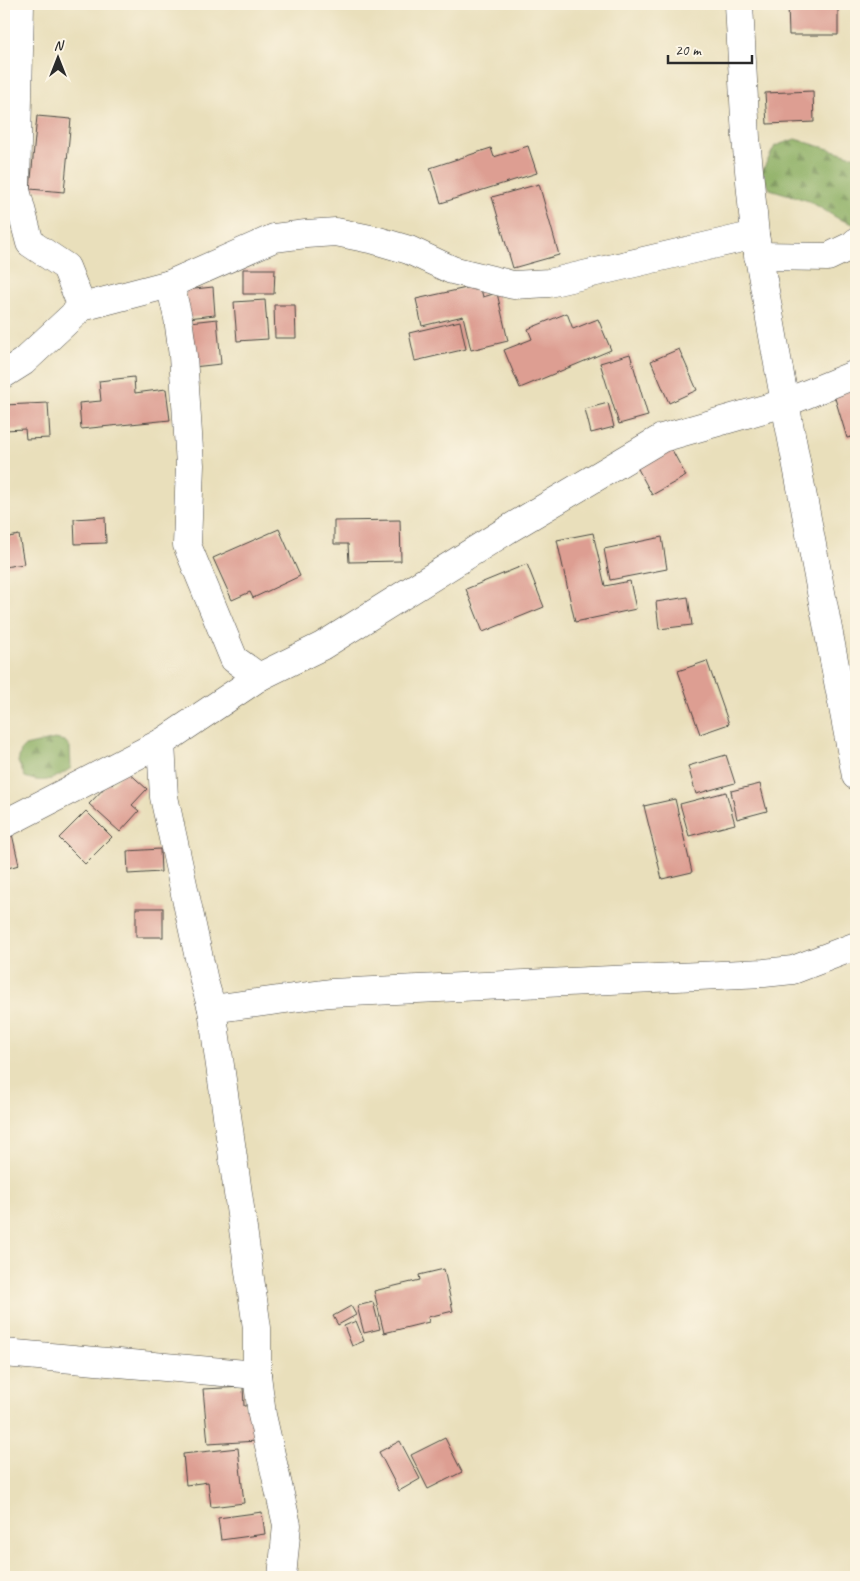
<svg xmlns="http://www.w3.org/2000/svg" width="860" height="1581" font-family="Caveat,sans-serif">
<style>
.forest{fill:url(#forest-firs);stroke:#5c6d47}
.building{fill:#dd9e92}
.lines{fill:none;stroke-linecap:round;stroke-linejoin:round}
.minor-casing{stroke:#484641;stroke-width:29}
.tertiary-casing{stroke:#484641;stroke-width:29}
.minor{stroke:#fff;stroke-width:28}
.tertiary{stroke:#fff;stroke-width:28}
</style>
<defs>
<pattern id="forest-firs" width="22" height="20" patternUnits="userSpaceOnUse" patternTransform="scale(1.25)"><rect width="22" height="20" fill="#8caf63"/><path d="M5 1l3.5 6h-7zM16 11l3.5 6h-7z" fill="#738f52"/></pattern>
</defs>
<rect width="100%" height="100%" fill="#fcf5e5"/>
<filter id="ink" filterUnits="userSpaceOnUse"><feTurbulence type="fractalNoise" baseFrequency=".02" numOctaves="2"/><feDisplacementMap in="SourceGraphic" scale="10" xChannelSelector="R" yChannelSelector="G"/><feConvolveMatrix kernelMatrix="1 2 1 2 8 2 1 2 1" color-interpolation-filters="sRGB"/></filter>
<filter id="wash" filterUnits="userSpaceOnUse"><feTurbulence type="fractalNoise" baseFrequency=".0096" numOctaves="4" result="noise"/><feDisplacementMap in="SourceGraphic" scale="20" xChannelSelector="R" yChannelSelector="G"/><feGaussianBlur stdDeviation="1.12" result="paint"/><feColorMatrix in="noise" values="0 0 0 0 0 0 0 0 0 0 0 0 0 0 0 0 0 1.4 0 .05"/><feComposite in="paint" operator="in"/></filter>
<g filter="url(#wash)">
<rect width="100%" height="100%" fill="#e9dfbb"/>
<g class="forest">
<path d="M795,139l61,18v68l-17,-6 -30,-18 -39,-12 -9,-16 14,-27z"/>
<path d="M55,739l10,2 5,6 1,21c-17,12 -27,16 -46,9l-7,-15 3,-12 4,-4z"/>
</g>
<g id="blocks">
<g class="building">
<path d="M788,4h50v31h-49z"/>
<path d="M813,91l1,31 -47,2 -2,-31z"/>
<path d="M37,116l34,3 -7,73 -34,-3z"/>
<path d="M528,146l9,27 -96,30 -11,-35 61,-20 3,9z"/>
<path d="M539,184l20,71 -46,13 -21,-71z"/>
<path d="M243,269h32l-1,25h-31z"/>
<path d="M480,285l3,12 14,-4 11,48 -37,9 -8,-34 -41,10 -6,-27z"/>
<path d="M213,287l2,28 -27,3 -3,-28z"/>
<path d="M265,300l3,39 -31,2 -3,-39z"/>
<path d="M274,305h21l1,33h-21z"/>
<path d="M567,313l6,16 25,-10 13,31 -91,38 -16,-38 28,-11 -4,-10z"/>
<path d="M217,319l4,45 -28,3 -3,-45z"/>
<path d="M460,321l6,28 -51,12 -6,-28z"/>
<path d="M679,349l18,41 -28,13 -18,-42z"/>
<path d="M630,354l18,62 -29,8 -19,-61z"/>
<path d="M134,377l1,16 31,-4 4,31 -89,9 -2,-26 22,-2 -2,-20z"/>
<path d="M856,388v48l-9,2 -13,-43z"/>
<path d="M48,403l2,35 -24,1 -1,-10 -21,1v-25z"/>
<path d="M608,403l6,24 -23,6 -6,-24z"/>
<path d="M671,448l15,28 -34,19 -15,-28z"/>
<path d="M105,517l1,26 -31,1 -1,-25z"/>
<path d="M400,520l1,41 -52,1 -1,-18h-14v-23z"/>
<path d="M279,529l21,47 -47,22 -3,-6 -18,8 -19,-42z"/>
<path d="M593,533l12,53 25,-5 6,28 -61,13 -18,-82z"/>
<path d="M19,535l5,29 -20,3v-29z"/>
<path d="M662,537l5,32 -57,11 -6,-31z"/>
<path d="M527,564l17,43 -61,25 -17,-43z"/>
<path d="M688,597l4,28 -33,4 -3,-27z"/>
<path d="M707,661l22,63 -29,10 -22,-63z"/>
<path d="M726,755l9,28 -39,11 -8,-28z"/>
<path d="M126,770l21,19 -15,16 7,6 -19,21 -31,-28 20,-21 3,2z"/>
<path d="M760,784l7,27 -30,8 -6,-28z"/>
<path d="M726,792l9,32 -46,12 -9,-32z"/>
<path d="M675,799l17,73 -30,7 -18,-73z"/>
<path d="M86,811l26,26 -27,27 -26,-26z"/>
<path d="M12,834l7,31 -15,4v-33z"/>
<path d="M160,849l1,23 -33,2 -1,-23z"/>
<rect x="136" y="908" width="27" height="29"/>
<path d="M444,1269l9,42 -25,6 1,5 -45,11 -10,-42 46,-11 -1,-5z"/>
<path d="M373,1302l7,27 -16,4 -7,-27z"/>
<path d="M351,1306l5,9 -18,10 -5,-9z"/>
<path d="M356,1321l8,20 -12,5 -8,-20z"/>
<path d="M243,1387l1,19 11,-1 2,36 -49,3 -5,-55z"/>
<path d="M445,1438l17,34 -34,17 -17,-34z"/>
<path d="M400,1441l20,38 -21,12 -20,-39z"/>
<path d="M238,1448l6,55 -33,4 -3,-25 -22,3 -3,-31z"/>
<path d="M262,1512l3,22 -44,6 -3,-22z"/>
<path d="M216,1573l39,3v1h-40z"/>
</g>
</g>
</g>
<g filter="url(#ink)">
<use href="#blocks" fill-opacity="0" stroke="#484641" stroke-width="1"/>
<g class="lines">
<defs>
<g id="minor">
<path d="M20,4l-4,186 14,53 36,24 16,40"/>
<path d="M758,256l70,1 25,-12 3,-3"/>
<path d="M170,284l104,-46 32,-4 30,-2 39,8 34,10 43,20 61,15 36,-2 206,-48"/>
<path d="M4,374l19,-12 59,-55 88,-23 8,34 5,38 7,109 -3,80 47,114 25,18"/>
<path d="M161,743l3,54 40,184 8,28 45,319v47l5,40 25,110 -5,52"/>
<path d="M4,824l157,-81 98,-66 63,-31 190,-119 150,-89 123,-35 71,-29"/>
<path d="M212,1009l118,-16 434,-20 29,-3 63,-24"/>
<path d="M4,1353l253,22"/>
</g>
<path id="tertiary" d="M739,4l7,134 9,97 30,168 71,373"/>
</defs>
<use href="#minor" class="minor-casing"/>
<use href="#tertiary" class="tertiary-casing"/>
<use href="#minor" class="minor"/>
<use href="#tertiary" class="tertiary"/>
</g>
</g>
<rect width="860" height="1581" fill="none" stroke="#fcf5e5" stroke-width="20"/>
<g transform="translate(58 58)" stroke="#fcf5e5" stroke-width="4" paint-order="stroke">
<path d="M0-4L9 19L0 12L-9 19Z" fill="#2b2b2b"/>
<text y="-8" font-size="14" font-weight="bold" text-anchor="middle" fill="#2b2b2b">N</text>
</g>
<path d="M668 55v8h84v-8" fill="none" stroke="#2b2b2b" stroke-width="2.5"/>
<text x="675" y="55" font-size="15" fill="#2b2b2b" stroke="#fcf5e5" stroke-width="4" paint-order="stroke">20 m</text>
</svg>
